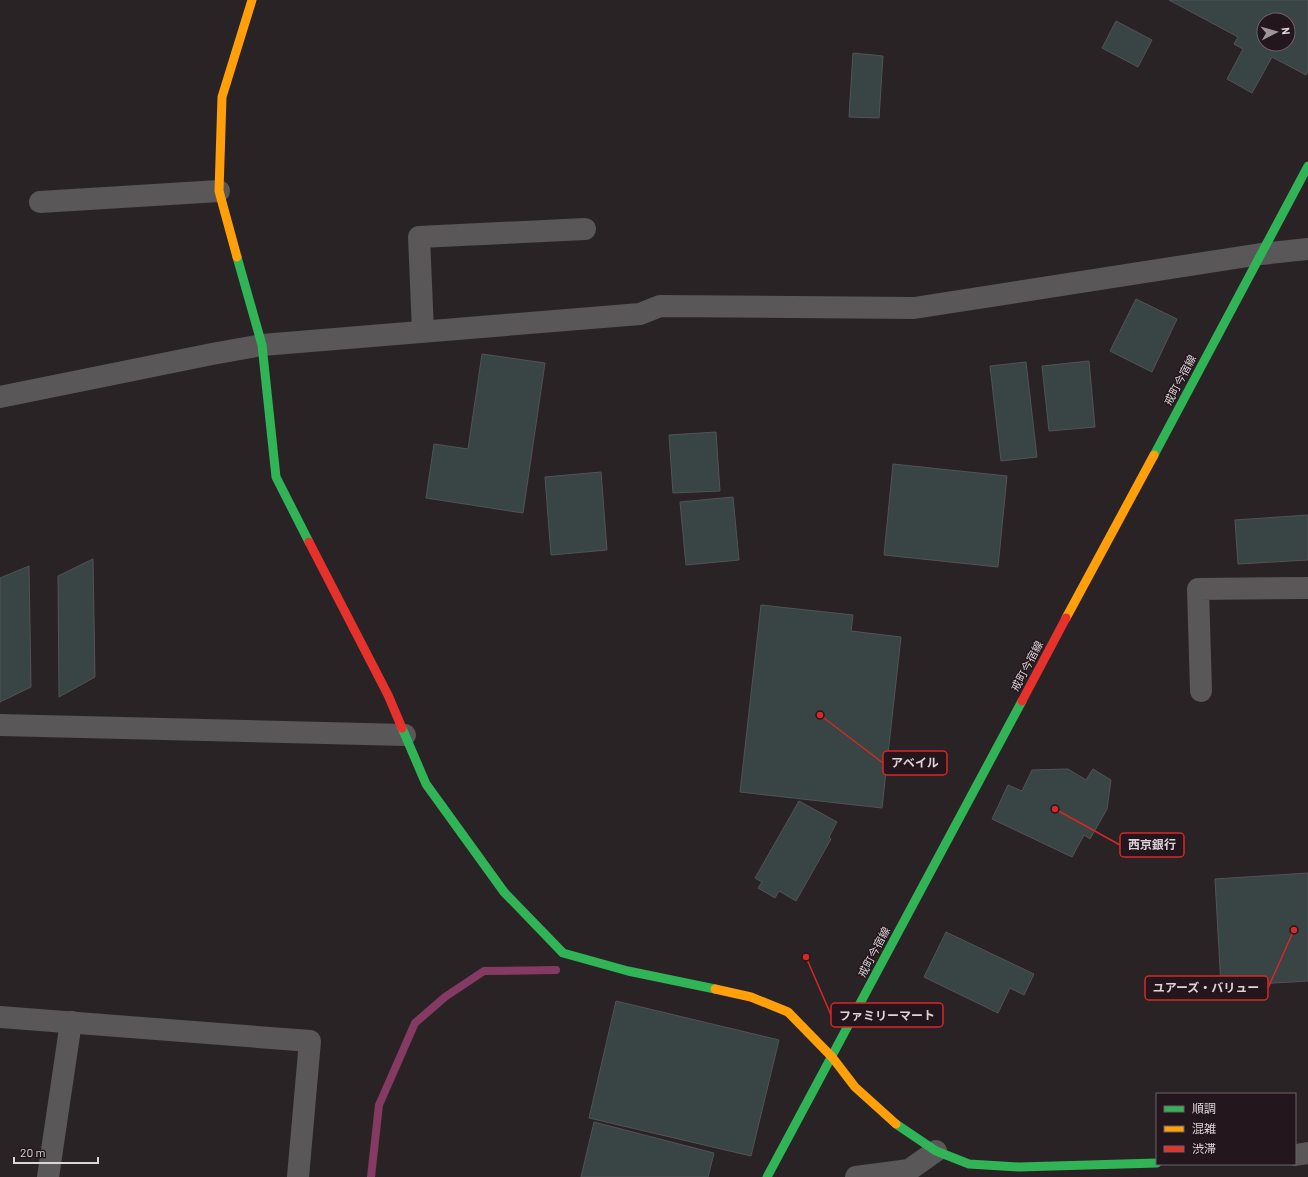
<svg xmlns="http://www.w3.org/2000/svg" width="1308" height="1177" font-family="Barlow,'Noto Sans JP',sans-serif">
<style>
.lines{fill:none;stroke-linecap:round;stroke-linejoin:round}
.stream{stroke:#843a62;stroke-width:8}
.building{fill:#394444;stroke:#535354;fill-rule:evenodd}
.street{stroke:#5a5758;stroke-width:22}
.fast{stroke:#30b455;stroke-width:9}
.slow{stroke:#ff9f0a;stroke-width:9}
.jam{stroke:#e5322d;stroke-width:9}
.labels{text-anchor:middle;stroke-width:3;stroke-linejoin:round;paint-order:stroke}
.street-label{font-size:11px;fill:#ddd4d8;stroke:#23161c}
.leader{fill:none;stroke:#d62828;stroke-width:1.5}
.callout-dot{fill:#d62828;stroke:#23161c;stroke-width:1.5}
.callout{fill:#23161c;stroke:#d62828;stroke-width:1.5}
.callout-label{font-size:12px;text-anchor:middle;font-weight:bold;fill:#ddd4d8}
</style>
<rect width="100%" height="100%" fill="#2a2326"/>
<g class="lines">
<path class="stream" d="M371,1177l8,-72 36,-82 30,-26 39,-26 72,-1"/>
</g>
<g class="building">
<path d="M1169,0h139v71l-2,4 -34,-18 -20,36 -25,-14 16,-30 -9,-5 4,-7zM1264,20h24v24h-24z"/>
<path d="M1116,21l36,19 -14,27 -36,-19z"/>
<path d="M853,53l30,3 -4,62 -30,-1z"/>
<path d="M1136,299l41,20 -25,53 -42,-21z"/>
<path d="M482,354l63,9 -22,150 -97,-15 8,-54 34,5z"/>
<path d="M1089,361l6,66 -46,4 -7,-65z"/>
<path d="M1026,362l11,95 -36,4 -11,-95z"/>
<path d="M716,432l4,59 -47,2 -4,-58z"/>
<path d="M893,464l114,12 -9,91 -114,-12z"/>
<path d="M601,472l6,78 -56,5 -6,-78z"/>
<path d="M733,497l6,63 -53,5 -6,-63z"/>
<path d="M1308,515v45l-70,4 -3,-44z"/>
<path d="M93,559l2,118 -36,20 -1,-121z"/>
<path d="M29,566l2,121 -31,15v-124z"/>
<path d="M761,605l92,10 -2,16 50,6 -19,171 -142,-16z"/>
<path d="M1068,769l18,11 7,-11 18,11 -4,29 -17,30 -6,-4 -12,22 -80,-38 16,-34 14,6 10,-21z"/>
<path d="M799,801l38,21 -8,15 2,2 -35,62 -17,-10 -4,7 -17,-10 4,-6 -7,-4z"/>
<path d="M1308,873v108l-87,5 -6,-107z"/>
<path d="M946,932l88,42 -10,21 -14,-7 -12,25 -74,-36z"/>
<path d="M616,1001l163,39 -28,116 -162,-38z"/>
<path d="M594,1122l120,31 -6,24h-127z"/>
</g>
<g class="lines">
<g class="street">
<path d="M40,202l179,-11"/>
<path d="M423,331l-4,-94 166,-8"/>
<path d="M0,397l212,-43 50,-9 378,-31 20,-8 254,2 347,-54 47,-5"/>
<path d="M1201,691l-3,-102 110,-1"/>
<path d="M0,725l405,10"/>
<path d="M0,1017l310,24 -12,136"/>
<path d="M1295,1155l13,-2"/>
<path d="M48,1177l23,-155"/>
<path d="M856,1177l53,-7 27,-19"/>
</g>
<g class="fast">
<path d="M237,257l25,88 14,132 33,65"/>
<path d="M1154,455l154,-289"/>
<path d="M402,728l24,56 78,108 59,61 65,18 87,18"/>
<path d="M896,1124l40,27 33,13 50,3 138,-4"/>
<path d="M767,1177l255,-476"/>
</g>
<g class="slow">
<path d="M237,257l-18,-66 3,-94 30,-97"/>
<path d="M1066,618l88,-163"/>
<path d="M715,989l36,8 37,15 44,45 23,30 41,37"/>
</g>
<g class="jam">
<path d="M309,542l79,153 14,33"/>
<path d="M1022,701l44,-83"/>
</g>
</g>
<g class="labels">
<g class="street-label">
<text transform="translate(1180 380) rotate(-62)" y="4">戒町今宿線</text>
<text transform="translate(1027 666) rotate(-62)" y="4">戒町今宿線</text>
<text transform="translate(874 952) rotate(-62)" y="4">戒町今宿線</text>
</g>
</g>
<path class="leader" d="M820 715L883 763M1055 809L1120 845M1294 930L1268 988M806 957L831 1015"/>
<g class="callout-dot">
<circle cx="820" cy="715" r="4"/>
<circle cx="1055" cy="809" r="4"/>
<circle cx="1294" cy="930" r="4"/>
<circle cx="806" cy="957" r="4"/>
</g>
<g class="callout">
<rect x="883" y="751" width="64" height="24" rx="4"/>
<rect x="1120" y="833" width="64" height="24" rx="4"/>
<rect x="1145" y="976" width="123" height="24" rx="4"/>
<rect x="831" y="1003" width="112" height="24" rx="4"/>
</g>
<g class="callout-label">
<text x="915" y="767">アベイル</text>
<text x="1152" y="849">西京銀行</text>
<text x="1206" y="992">ユアーズ・バリュー</text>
<text x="887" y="1020">ファミリーマート</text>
</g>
<rect x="1156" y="1093" width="140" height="72" fill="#23161c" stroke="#6d6267"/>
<rect x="1164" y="1106" width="20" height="6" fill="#30b455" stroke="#6d6267"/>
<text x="1192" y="1113" font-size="12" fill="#ddd4d8">順調</text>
<rect x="1164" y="1126" width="20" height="6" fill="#ff9f0a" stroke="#6d6267"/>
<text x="1192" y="1133" font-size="12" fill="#ddd4d8">混雑</text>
<rect x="1164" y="1146" width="20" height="6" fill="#e5322d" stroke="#6d6267"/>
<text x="1192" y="1153" font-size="12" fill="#ddd4d8">渋滞</text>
<g transform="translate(1276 32) rotate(84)"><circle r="19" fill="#23161c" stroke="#6d6267"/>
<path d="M0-3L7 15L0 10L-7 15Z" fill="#9e969a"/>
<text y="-6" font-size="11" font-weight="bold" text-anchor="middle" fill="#ddd4d8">N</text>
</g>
<path d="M14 1157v6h84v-6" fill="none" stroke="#ddd4d8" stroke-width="2"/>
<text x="20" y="1157" font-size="12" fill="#ddd4d8" stroke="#23161c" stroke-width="3" paint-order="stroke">20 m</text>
</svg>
